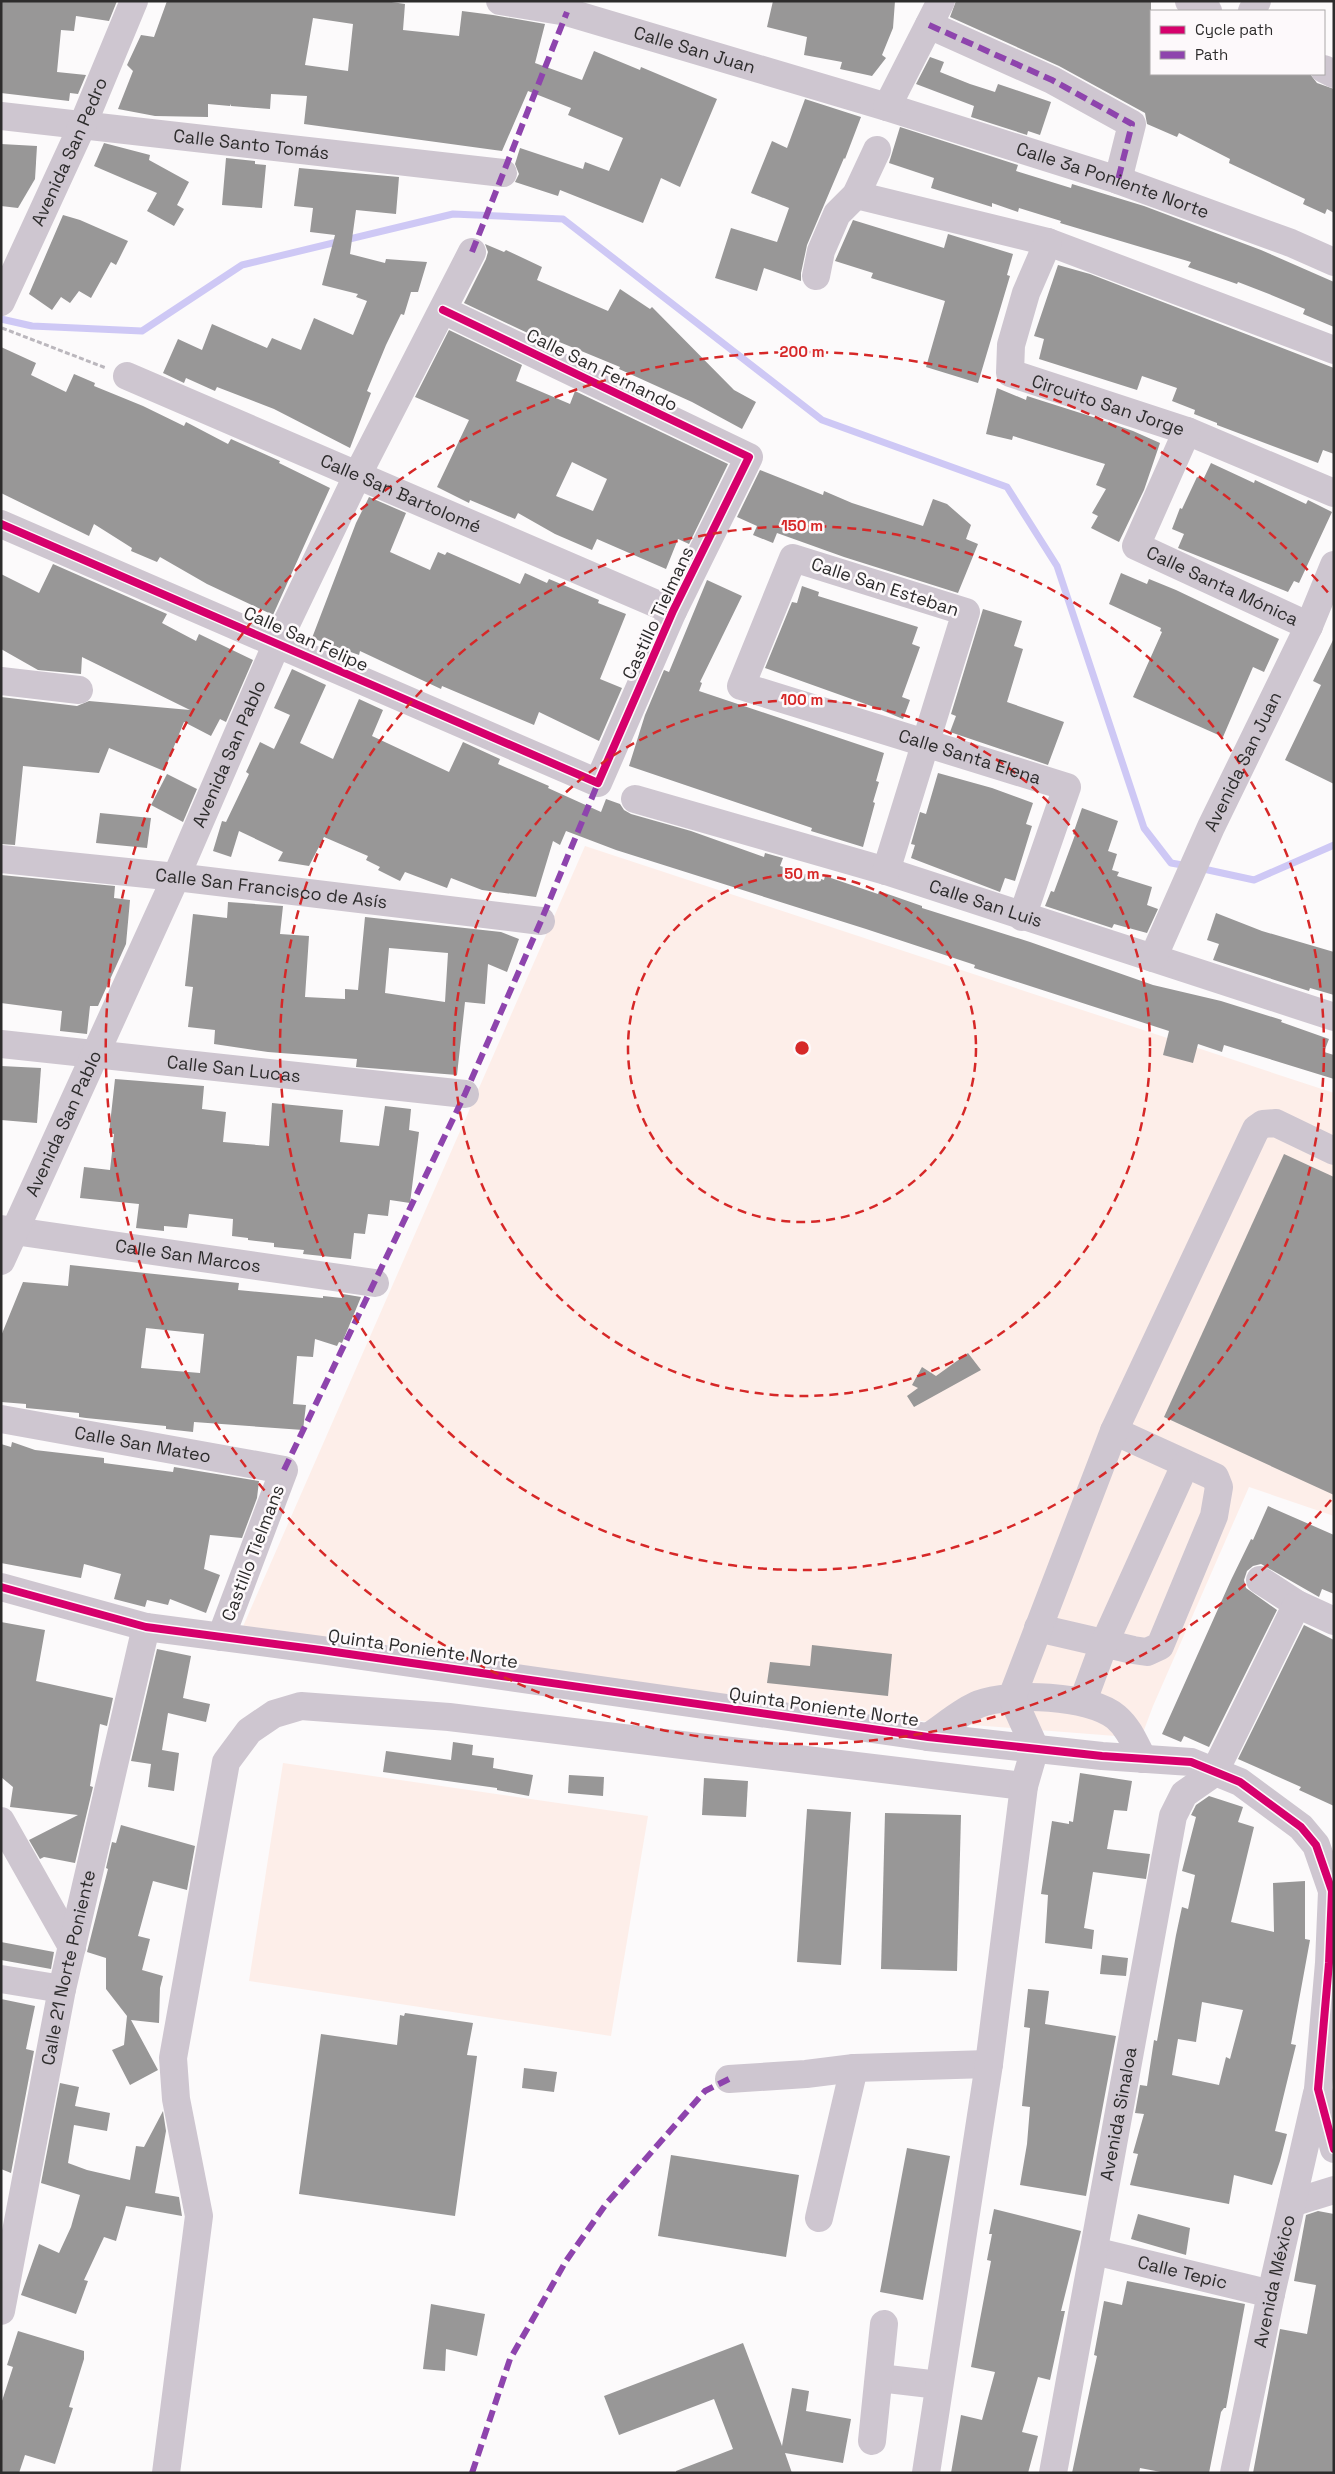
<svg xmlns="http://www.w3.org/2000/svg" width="1335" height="2474" font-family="'Space Grotesk',sans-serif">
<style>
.green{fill:#fdeee9}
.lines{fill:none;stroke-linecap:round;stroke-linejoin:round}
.stream{stroke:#cec8f5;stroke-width:7}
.building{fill:#989797;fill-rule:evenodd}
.path{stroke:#bbb7bd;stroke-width:3;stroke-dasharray:5 2.5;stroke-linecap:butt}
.minor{stroke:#cec6d0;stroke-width:28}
.quiet{stroke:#8e44ad;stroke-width:6;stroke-dasharray:12 6;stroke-linecap:butt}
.cycleway-casing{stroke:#fdf9fb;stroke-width:11}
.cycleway{stroke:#d6006c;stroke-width:8}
.ring{fill:none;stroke:#d62828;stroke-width:2.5;stroke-dasharray:9 6}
.labels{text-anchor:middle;stroke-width:5;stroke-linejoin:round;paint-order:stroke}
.street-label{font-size:18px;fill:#2d2c2c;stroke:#fdf9fb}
.centre{fill:#d62828;stroke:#fdf9fb;stroke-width:2.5}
.ring-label{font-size:15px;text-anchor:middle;font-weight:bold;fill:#d62828;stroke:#fdf9fb;stroke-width:5;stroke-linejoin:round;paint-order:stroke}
</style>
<rect width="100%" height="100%" fill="#fcfafb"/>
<g class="green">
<path d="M585,846l749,247v423l-85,-29 -96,219 -12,32 -220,-17 -680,-90z"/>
<path d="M283,1763l365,53 -37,220 -362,-55z"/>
</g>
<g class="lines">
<g class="stream">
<path d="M1,319l31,7 110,5 100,-66 211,-51 110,5 259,201 185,67 50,79 87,262 27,35 17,3"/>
<path d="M1199,868l55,12 80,-35"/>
</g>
</g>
<g class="building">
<path d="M1,1h116l-8,20 -33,-5 -2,15 -13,-1 -4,42 29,3 -8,19 -8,-1 -1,8 -68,-8z"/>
<path d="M167,1h218l20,3 -2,26 56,6 3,-25 31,4 52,9 -10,39 47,17 12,-29 46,19 1,-3 76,32 -37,88 -19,-9 -18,45 -83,-33 -2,6 -43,-14 4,-8 -4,-10 5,-16 63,21 2,-7 24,9 14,-33 -55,-23 3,-7 -43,-17 -26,60 -198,-27 3,-28 -36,-2 -1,15 -39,-3v-2l-1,2 -22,-2v13l-53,-1 -37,-7 15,-38 -6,-6 14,-30 13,2zM313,18l40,6 -5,47 -43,-6z"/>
<path d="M773,1h122l-2,27 -11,27 4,3 -14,18 -32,-7 2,-7 -38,-7 3,-18 -40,-10z"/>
<path d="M956,1h195v73h159l7,9 17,6v124l-7,-4 -2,5 -22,-10 2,-5 -76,-36 1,-4 -51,-26 -2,4 -30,-13 -2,-11 -86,-47 -109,-49z"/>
<path d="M930,57l14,5 -4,10 30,12 25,8 3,-8 53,18 -11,33 -12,-4 -1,4 -56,-18 3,-11 -58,-22z"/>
<path d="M805,99l56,18 -16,42 -1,-1 -37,87 -6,28v8l-37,-13 -7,23 -42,-13 16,-50 46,14 12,-34 -38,-15 21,-52 15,7z"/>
<path d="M900,127l118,38 -2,6 55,17 1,-4 72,22 117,44 73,32v45l-31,-13 2,-5 -36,-15 -31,-12 -1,2 -49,-17 3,-5 -131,-39 1,-2 -42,-13 -1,4 -26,-9v4l-61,-19 3,-10 -45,-15z"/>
<path d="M104,143l46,12 -1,5 40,22 -12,23 7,4 -10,17 -27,-15 10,-18 -63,-27z"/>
<path d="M1,144l36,2 -2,33 -17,29 -17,-2z"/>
<path d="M226,158l29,3v3l11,1 -4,43 -40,-3z"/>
<path d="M299,168l100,9 -3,37 -40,-4 -6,44 35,9 1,-4 41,3 -9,30h-7l-7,23 -3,-1 -15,31 -19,46 4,2 -21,55 -76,-39 -57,-22 -2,4 -29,-13 -2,5 -21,-10 15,-34 24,11 10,-26 55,24 5,-10 29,12 13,-32 39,17 14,-34 -11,-4 2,-3 -36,-9 13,-50 -25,-3 3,-24 -19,-2z"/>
<path d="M63,215l17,5 48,21 -12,24 -5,-3 -20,36 -12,-7 -9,12 -9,-6 -9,13 -23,-16z"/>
<path d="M853,220l91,28 4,-14 65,20 -6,21 3,1 -32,107 -52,-16 19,-66 -74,-23 2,-5 -38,-12z"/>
<path d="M485,244l19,8 2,-2 36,17 -5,13 71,31 12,-22 30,20 2,-2 82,83 22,12 -14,27 -50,-27 -73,-33 1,-2 -85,-35 -1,4 -70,-33 22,-44 2,-7z"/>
<path d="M1058,265l32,9 244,94v86l-11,-4 -5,13 -101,-38v-2l-23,-9 1,-4 -23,-9 5,-13 -35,-12 -5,14 -98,-31 5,-20 -10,-3z"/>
<path d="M449,330l73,35 -6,16 54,23 5,-13 153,73 -39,80 -11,-5 -12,30 -69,-30 -5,11 -37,-16 -37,-21 -3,6 -45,-19 -1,3 -32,-16 32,-67 -54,-23zM572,462l35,17 -14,32 -37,-15z"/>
<path d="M1,347l35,16 -5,12 35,17 8,-18 21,9 -1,3 49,20 41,20 2,-4 42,22 3,-5 49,22 -1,2 51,25 -57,127 -66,-31 -47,-27 -3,5 -26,-11 1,-3 -38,-24 -5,12 -88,-43z"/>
<path d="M997,388l29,12 1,-4 66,21 40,14 27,12 -16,47 -25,52 -28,-14 7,-12 -6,-3 14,-24 -10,-4 9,-21 -92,-28 -1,4 -26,-6z"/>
<path d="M1211,463l43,20 1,-3 51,24 2,-4 24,12 -33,71 -5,-2 -6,11 -110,-44 6,-14 -12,-5 8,-21 2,1 15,-32 6,3z"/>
<path d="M760,470l63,25 1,-4 28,12 71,23 10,-27 14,5 24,21 -5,14 12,5 -20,49 -114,-36 -67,-24 -4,10 -20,-8 4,-9 -20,-9z"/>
<path d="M369,497l37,16 -16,39 40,18 8,-18 7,3 2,-3 73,32 5,-11 22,10 2,-4 50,21 -1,3 28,11 -26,65 22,9 -23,53 -60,-29 -5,13 -92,-39 -1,3 -81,-38 -1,4 -47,-17 44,-115z"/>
<path d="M53,564l114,50 -5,9 34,18 3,-7 54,26 -27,62 -6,-3 -9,17 -27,-14 -20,49 -55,-23 -10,25 -76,-7 -8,79 -14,-1v-147l76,9 12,-5 101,9 -108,-53 -1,17 -43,-4 -37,-21v-75l38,19z"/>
<path d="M1121,573l26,11 2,-5 27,11 103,49 -15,33 -11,-5 -30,70 -90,-40 29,-65 -2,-1 1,-3 -52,-24z"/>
<path d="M707,580l35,16 -42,86 2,1 -3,8 185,62 -8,28 3,1 -6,20 2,1 -12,44 -52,-16 1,-3 -183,-62 16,-51 19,-45 5,2z"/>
<path d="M802,586l17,6 -1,4 100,31 -6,17 8,3 -18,50 8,3 -7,19 -29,-12 -109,-39 27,-66 5,1z"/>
<path d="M983,609l39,12 -8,25 9,3 -16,53 57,20 -16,43 -98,-33 6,-16 -5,-2z"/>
<path d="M1334,638v146l-49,-24 36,-75 -8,-4z"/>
<path d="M292,669l34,16 -26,58 33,16 26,-60 24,11 -11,26 77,36 14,-30 37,17 -2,5 51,22 -1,2 53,24 5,-13 14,5 4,6 7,4 60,17 73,26 1,-4 18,5 -3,8 44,14 1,-4 53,18 1,-3 43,15v2l108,34 123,43 68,16 61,19 -1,2 48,17 -5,13 10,3v24l-110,-34 -2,7 -24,-8 -5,19 -30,-8 6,-24 -195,-63 1,-3 -109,-36 -250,-79 -50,-19 -6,14 -7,-4 -17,56 -54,-7 -31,-12 -4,10 -42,-16 -5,9 -22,-11 2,-3 -14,-7 2,-4 -44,-19 -15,29 -31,-5 5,-9 -44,-21 -8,26 -18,-6 9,-30 4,1 23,-48 -3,-2 14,-30 14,7 16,-34 -16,-7z"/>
<path d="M938,773l54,15 41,15 -7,21 6,2 -17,55 -10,-3 -5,14 -89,-34 4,-13 -4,-1 9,-32 6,2z"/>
<path d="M167,774l30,15 -14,33 -32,-17z"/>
<path d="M1082,808l36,13 -10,30 9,3 -5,16 7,2 -2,4 35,11 -5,18 11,4 -11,24 -33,-9 -2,4 -67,-22 6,-15 3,1 21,-57 -2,-1z"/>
<path d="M100,813l51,5 -4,30 -51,-5z"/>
<path d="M1,875l114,11 -1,12 16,2 -4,44 -28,62h-8l-3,28 -27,-3 2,-20 -61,-8z"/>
<path d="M228,902l55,4 -3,28 29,2 -4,61 40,2v-10l13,1 7,-73 136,15 18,7 -12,33 -19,-8 -3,40 -20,-2 -8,73 -101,-8 1,-8 -89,-7 -54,-8 1,-14 -27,-3 5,-40 -8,-1 8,-72 34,4zM389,948l59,5 -3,49 -60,-9z"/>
<path d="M1216,913l46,18 72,21v43l-24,-7 -1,3 -96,-31 6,-16 -12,-4z"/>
<path d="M1,1066l40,2 -4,55 -36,-3z"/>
<path d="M115,1079l89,7 -2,23 24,3 -3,30 46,4 3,-43 71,7 -3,32 39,4 6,-40 26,3 -2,21 10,2 -9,71 -20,-3 -2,16 -20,-2 -3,20 -11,-1 -3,26 -48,-5 1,-4 -30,-3v-4l-26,-3v-2l-16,-2 1,-17 -44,-5 -2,14 -23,-2v5l-28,-3 3,-24 -59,-6 4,-31 26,3 4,-36 -5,-1z"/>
<path d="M1284,1154l50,23v318l-170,-78z"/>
<path d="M70,1265l169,18 -1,7 85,8v-2l19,2 1,-4 18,3 -19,46 -3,-1 -2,4 -22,-7 -2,18 -16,-1 -4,48 13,1 -3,25 -109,-8 -1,10 -27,-3v-3l-80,-8 -7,-1v-4l-53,-5v-4l-25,-2v-66l22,-54 45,4zM146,1328l58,6 -4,39 -59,-5z"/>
<path d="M968,1353l13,17 -67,37 -7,-11 11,-8 -6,-3 10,-18 14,9z"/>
<path d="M12,1442l23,8 69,8v5l69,9 1,-5 85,14 -2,17 -15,40 -32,-3 -6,34 16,6 -14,38 -36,-14 -2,6 -21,-5 -2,7 -31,-8 7,-25 -37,-10 -3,14 -80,-15v-119l10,3z"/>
<path d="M1268,1506l66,29v59l-12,-5 -3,8 -58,-33 -8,2 -6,5 -3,9 2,8 31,22 -68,137 -25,-11 -3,6 -19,-8 69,-154 20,-41 2,1z"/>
<path d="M1,1622l44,8 -9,51 77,17 -6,28 -7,-2 -10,62 3,1 -18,76 -31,-6 -4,2 -11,-19 49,-25 -68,-8 3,-20 -12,-10z"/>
<path d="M1304,1625l30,15v166l-35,-16 2,-3 -63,-28z"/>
<path d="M812,1645l80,9 -4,42 -121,-13 3,-21 40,4z"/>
<path d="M157,1649l34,7 -8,42 27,6 -4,18 -38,-9 -6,37 17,3 -5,38 -26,-4 3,-23 -20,-3z"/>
<path d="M453,1742l20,3 -1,10 22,3 -1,10 40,7 -4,21 -32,-6v-2l-114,-16 3,-21 65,9z"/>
<path d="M1080,1773l52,8 -5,30 -13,-1 -7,39 43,5 -4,25 -53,-7 -9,56 10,2 -2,19 -47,-6 3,-48 -7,-1 11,-73 17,3v-3l4,1z"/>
<path d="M569,1775l35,2 -1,19 -35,-3z"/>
<path d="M704,1778l44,3 -2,36 -44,-2z"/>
<path d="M1209,1796l34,11 -5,15 16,5 -23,95 43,10 -1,-49 32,-2v58l5,1 -19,104 5,1 -21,86 12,3 -7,27 -8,24 -38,-10 -5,29 -99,-19 8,-31 -5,-1 11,-39 -9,-1 5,-28 7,1 7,-46 3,1 19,-106 6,-28 6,2 7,-34 -13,-4 14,-54 -5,-2 5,-10zM1202,2002l41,8 -13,49 -4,-2 -7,28 -47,-10 6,-36 18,3z"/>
<path d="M807,1809l44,3 -10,153 -44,-3z"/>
<path d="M885,1813l76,2 -4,156 -76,-2z"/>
<path d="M121,1825l74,21 -8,44 -34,-9 -15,55 12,3 -8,31 21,6 -3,12 -1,35 -28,-3 27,50 -28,15 -18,-35 12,-5 3,-29 -21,-27v-31l-19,-6 21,-83 -2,-1 6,-26 4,1z"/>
<path d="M1,1942l53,10 -3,17 -50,-9z"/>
<path d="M1102,1955l26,3 -2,18 -26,-2z"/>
<path d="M1028,1989l21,2 -4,33 71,12 -30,160 -66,-11 7,-41 3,-37 -8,-1 8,-78 -6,-1z"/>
<path d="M1,1999l34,7 -9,43 8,2 -23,122 -10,-4z"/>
<path d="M405,2013l68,10 -6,32 10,1 -22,160 -156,-22 22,-160 76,11 3,-30 4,1z"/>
<path d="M524,2068l33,4 -3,20 -32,-4z"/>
<path d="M60,2083l19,4 -4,19 35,7 -3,18 -33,-6 -6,38 19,7 43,10 6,-34 8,1 19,-36 3,20 -11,62 24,4 3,19 -56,-10 -10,35 -12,-4 -20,43 4,1 -12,33 -55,-19 18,-51 20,9 12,-26 9,-32 -39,-12z"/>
<path d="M907,2148l43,8 -27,144 -43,-8z"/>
<path d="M671,2155l128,20 -13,82 -128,-21z"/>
<path d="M994,2209l87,22 -20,80h4l-15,69 -12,-3 -16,55 16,4 -10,37h-77l10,-58 21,5 13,-48 -24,-5 20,-106 -4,-1 5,-26h-3z"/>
<path d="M1318,2211l16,3v259h-81l27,-144 27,5 9,-49 -22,-4 12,-66z"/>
<path d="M1138,2214l52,14 -4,27 -55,-16z"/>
<path d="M1127,2281l118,23 -19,104h-2l-3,4 -12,61h-43l-26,-5 -1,5h-67l25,-117 -3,-1 10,-54 18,4z"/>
<path d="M431,2304l54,10 -8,42 -31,-7 -1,22 -22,-2z"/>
<path d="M18,2331l66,20v8l-15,48 4,1 -18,56 -30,-9 -6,18h-18v-69l12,-37 -6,-2z"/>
<path d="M743,2343l39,103 10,-58 17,3 -3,20 45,8 -8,44 -58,-10 7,20h-116v-2l57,-22 -19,-50 -95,36 -15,-39z"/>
</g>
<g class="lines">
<path class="path" d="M2,328l104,40"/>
<g class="minor">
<path id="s1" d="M500,1l67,11 320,95 231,73 173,63 43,19"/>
<path d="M1189,1l19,10"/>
<path d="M1252,11l5,-10"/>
<path d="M929,25l123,55 80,44 -14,56"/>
<path d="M1324,69l10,5"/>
<path d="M887,107l54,-106"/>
<path id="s2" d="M1,116l502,57"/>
<path d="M856,195l192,47 286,108"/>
<path id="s3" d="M1048,242l-22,51 -15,52 -1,28 177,58 147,62"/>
<path d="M816,276l5,-25 16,-37 19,-19 21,-45"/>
<path id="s4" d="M1,302l82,-178 51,-123"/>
<path id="s5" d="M127,376l546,235"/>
<path id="s6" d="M1187,431l-51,115 173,80"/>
<path d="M1,524l597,259 75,-172 76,-154 -306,-147"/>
<path d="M1,681l78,9"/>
<path id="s7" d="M635,799l251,72 448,146"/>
<path id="s8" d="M1,859l175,18 365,44"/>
<path id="s9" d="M886,871l80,-259 -173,-54 -52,128 326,101 -45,130"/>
<path id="s10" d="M1153,958l58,-131 98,-201 25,-61"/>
<path id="s11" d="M1,1044l464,50"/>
<path id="s12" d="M1,1229l374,54"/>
<path id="s13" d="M1,1261l175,-384 101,-234 80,-167 115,-224"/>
<path id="s14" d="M1,1419l283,51 -63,167"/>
<path d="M1260,1580l37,24 37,17"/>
<path d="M1,1587l145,40 175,23 607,87 174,19 89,6 49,20 61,45 15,18 16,46 -3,72 -11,126 16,60"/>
<path d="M1038,1628l95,22 14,2 13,-6 54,-130 5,-29 -4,-10 -101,-46"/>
<path d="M1083,1701l21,-57 81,-179"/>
<path d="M928,1737c16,-10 33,-26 51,-33 32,-12 110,-9 137,13 13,11 19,27 27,42"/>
<path d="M1,1821l71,126"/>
<path d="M1,1979l61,10"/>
<path d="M729,2079l77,-5 48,-6 135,-4"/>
<path d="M1292,2203l42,-13"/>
<path d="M819,2218l35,-150"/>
<path id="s15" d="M1094,2251l177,43"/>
<path id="s16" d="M1,2311l61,-322 84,-362"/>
<path d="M879,2378l60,7"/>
<path d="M872,2441l12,-117"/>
<path d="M166,2473l33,-257 -23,-117 -3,-41 53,-296 23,-31 25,-17 27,-8 148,11 575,69"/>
<path d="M926,2473l63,-409 35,-278 11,-38 -23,-51 102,-266 142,-302 7,-5 13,-1 58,28"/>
<path id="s17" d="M1053,2473l120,-657 11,-22 30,-21 83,-169"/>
<path id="s18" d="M1234,2473l37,-179 46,-201"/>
</g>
<g class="quiet">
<path d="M929,25l123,55 80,44 -14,56"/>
<path d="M472,252l95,-240"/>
<path d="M284,1470l181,-376 76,-173 57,-138"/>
<path d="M472,2473l38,-114 56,-98 40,-57 99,-113 24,-12"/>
</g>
<defs>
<g id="cycleway">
<path d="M1,524l597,259 75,-172 76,-154 -306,-147"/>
<path d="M1,1587l145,40 175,23 607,87 174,19 89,6 49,20 61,45 15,18 16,46 -3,72 -11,126 16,60"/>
</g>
</defs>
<use href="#cycleway" class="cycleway-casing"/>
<use href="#cycleway" class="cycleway"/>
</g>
<g class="ring">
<circle cx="802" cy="1048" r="174"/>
<circle cx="802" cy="1048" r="348"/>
<circle cx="802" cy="1048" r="522"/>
<path d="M1331 1500A696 696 0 1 1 1331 596"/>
</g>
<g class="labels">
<g class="street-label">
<text dy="6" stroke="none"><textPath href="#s1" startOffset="201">Calle San Juan</textPath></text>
<text dy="6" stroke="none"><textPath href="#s2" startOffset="252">Calle Santo Tomás</textPath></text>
<text dy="6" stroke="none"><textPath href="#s4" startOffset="165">Avenida San Pedro</textPath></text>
<text dy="6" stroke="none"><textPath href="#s1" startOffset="639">Calle 3a Poniente Norte</textPath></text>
<text transform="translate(602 370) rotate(26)" y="6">Calle San Fernando</text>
<text dy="6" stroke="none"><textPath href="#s3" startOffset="241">Circuito San Jorge</textPath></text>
<text dy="6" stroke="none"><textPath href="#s5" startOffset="298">Calle San Bartolomé</textPath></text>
<text dy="6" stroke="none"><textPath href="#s6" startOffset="221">Calle Santa Mónica</textPath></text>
<text transform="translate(885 587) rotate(18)" y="6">Calle San Esteban</text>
<text transform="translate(658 613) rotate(-65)" y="6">Castillo Tielmans</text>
<text transform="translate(306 639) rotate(24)" y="6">Calle San Felipe</text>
<text dy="6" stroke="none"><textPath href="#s13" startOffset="556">Avenida San Pablo</textPath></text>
<text dy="6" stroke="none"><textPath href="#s9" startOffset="830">Calle Santa Elena</textPath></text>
<text dy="6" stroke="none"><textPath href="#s10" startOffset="216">Avenida San Juan</textPath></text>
<text dy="6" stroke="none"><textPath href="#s8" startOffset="272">Calle San Francisco de Asís</textPath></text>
<text dy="6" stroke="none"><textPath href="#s7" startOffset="366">Calle San Luis</textPath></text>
<text dy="6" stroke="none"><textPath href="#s11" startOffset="234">Calle San Lucas</textPath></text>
<text dy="6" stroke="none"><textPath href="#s13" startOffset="151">Avenida San Pablo</textPath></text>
<text dy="6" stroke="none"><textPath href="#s12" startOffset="189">Calle San Marcos</textPath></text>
<text dy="6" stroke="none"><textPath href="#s14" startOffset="144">Calle San Mateo</textPath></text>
<text transform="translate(253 1553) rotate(-69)" y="6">Castillo Tielmans</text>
<text transform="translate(423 1649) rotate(8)" y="6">Quinta Poniente Norte</text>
<text transform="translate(824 1707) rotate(8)" y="6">Quinta Poniente Norte</text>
<text dy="6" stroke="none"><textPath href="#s16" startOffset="350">Calle 21 Norte Poniente</textPath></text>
<text dy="6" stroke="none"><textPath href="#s17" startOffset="365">Avenida Sinaloa</textPath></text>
<text dy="6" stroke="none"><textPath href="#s15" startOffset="91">Calle Tepic</textPath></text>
<text dy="6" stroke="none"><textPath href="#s18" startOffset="196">Avenida México</textPath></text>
</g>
</g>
<circle cx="802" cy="1048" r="8" class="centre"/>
<g class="ring-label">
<text x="802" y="357">200 m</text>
<text x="802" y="531">150 m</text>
<text x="802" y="705">100 m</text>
<text x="802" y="879">50 m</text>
</g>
<rect width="1335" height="2474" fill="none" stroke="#2d2c2c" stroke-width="5"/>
<rect x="1150" y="10" width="175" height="65" fill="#fdf9fb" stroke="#aaa7a8"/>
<rect x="1160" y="26" width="25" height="8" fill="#d6006c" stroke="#aaa7a8"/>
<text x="1195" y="35" font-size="15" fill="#2d2c2c">Cycle path</text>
<rect x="1160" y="51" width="25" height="8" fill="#8e44ad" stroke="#aaa7a8"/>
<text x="1195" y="60" font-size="15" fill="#2d2c2c">Path</text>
</svg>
